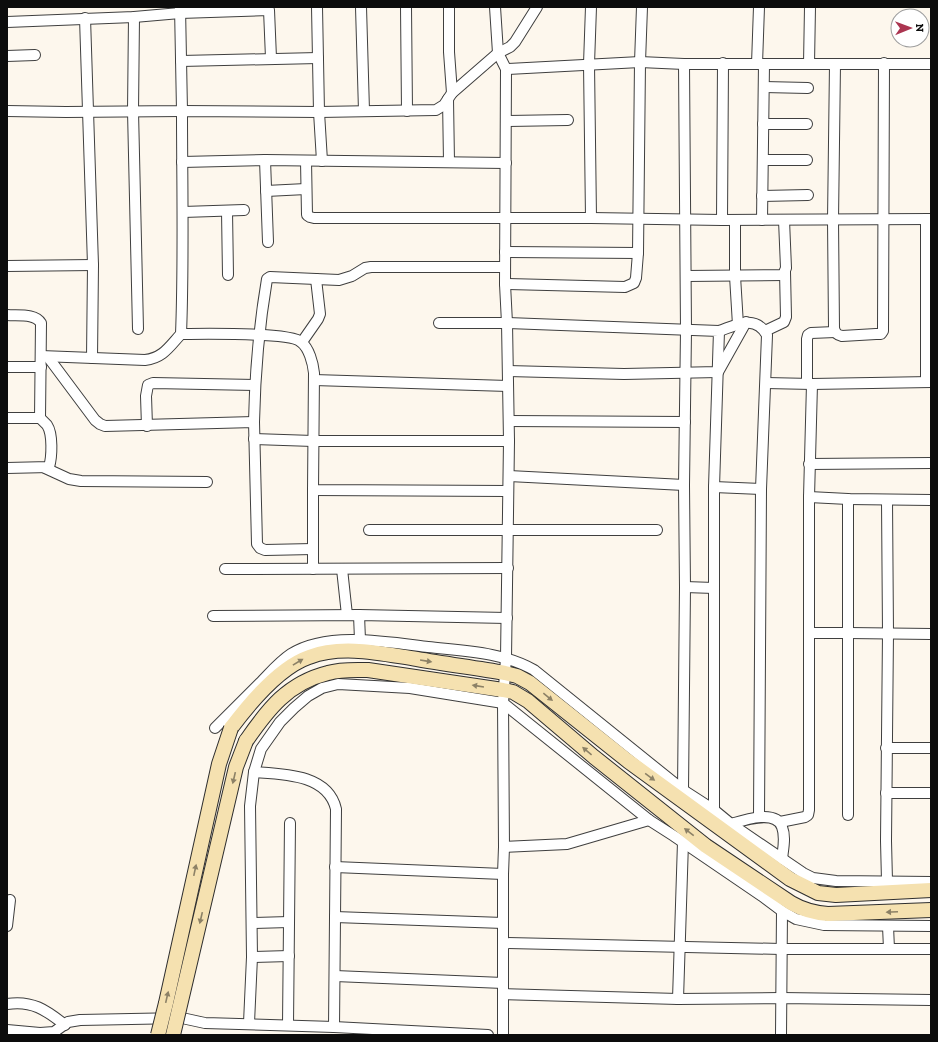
<svg xmlns="http://www.w3.org/2000/svg" width="938" height="1042" font-family="'Zilla Slab',serif">
<style>
.lines{fill:none;stroke-linecap:round;stroke-linejoin:round}
.street-casing{stroke:#3f3f3f;stroke-width:12}
.secondary-casing{stroke:#2e2e2e;stroke-width:16}
.street{stroke:#fff;stroke-width:10}
.secondary{stroke:#f5e1b0;stroke-width:14}
.secondary-bridge-casing{stroke:#2e2e2e;stroke-width:16;stroke-linecap:butt}
.secondary-bridge{stroke:#f5e1b0;stroke-width:14}
.oneway{fill:#8c8166}
</style>
<rect width="100%" height="100%" fill="#fdf7ed"/>
<g class="lines">
<defs>
<g id="street">
<path d="M317,7l2,105 3,49"/>
<path d="M361,7l3,104"/>
<path d="M406,7l1,104"/>
<path d="M449,7v45l3,41"/>
<path d="M495,7l3,46 8,16 -1,215 2,39 2,118 -3,217 -3,45 1,144 -1,27v161"/>
<path d="M591,7l-2,57 2,154"/>
<path d="M134,17l-1,94 5,218"/>
<path d="M85,18l8,247 -1,93"/>
<path d="M7,22l127,-5 46,-4 89,-3 2,48"/>
<path d="M7,56l28,-1"/>
<path d="M181,61l137,-3"/>
<path d="M757,64l2,-57"/>
<path d="M809,64l1,-57"/>
<path d="M835,64l-2,156 1,108c1,5 3,7 8,8l34,-2h5l2,-3 1,-268"/>
<path d="M506,69l134,-7 44,2h247"/>
<path d="M764,87l44,1"/>
<path d="M448,99l1,63"/>
<path d="M7,111l59,1 116,-1 -2,-104"/>
<path d="M506,121l62,-1"/>
<path d="M763,124h44"/>
<path d="M265,160l3,82"/>
<path d="M763,160h44"/>
<path d="M306,161l1,54 3,2 4,1h277l131,2 209,-1"/>
<path d="M182,162l83,-2 241,3"/>
<path d="M266,191l40,-2"/>
<path d="M762,196l46,-1"/>
<path d="M227,211l1,64"/>
<path d="M183,212l61,-2"/>
<path d="M722,220l1,-157"/>
<path d="M735,220v56l3,49"/>
<path d="M762,220l2,-156"/>
<path d="M505,252l133,1"/>
<path d="M7,266l86,-1"/>
<path d="M686,276l97,-1 3,-7 -2,-48"/>
<path d="M505,284l120,3 9,-4 2,-5 2,-25 2,-191 2,-55"/>
<path d="M7,315c11,1 28,-2 34,8l-1,95c2,2 5,5 7,7 6,9 5,32 2,42l-42,1"/>
<path d="M439,323h68l212,8 -5,156v323"/>
<path d="M719,331c18,-6 36,-17 48,4l-6,154 -2,328"/>
<path d="M765,331l19,-9 2,-5 -1,-45"/>
<path d="M181,334c19,0 109,-2 120,8 8,6 12,21 13,31l-1,117 195,1"/>
<path d="M302,342l16,-23 2,-5 -4,-35"/>
<path d="M41,356l104,4c18,-2 24,-13 36,-26 3,-75 1,-149 1,-223l137,1 117,-2 8,-5 8,-12 46,-40 12,-6 5,-5 22,-35"/>
<path d="M48,357l47,63 5,4 5,2 149,-4 3,122 3,4 5,2 48,-1"/>
<path d="M7,367h34"/>
<path d="M508,371l116,3 94,-2 28,-50"/>
<path d="M314,380l194,6"/>
<path d="M926,382v-163"/>
<path d="M766,383l46,1 119,-2"/>
<path d="M807,383v-44l1,-4 3,-2 24,-1"/>
<path d="M7,418h33"/>
<path d="M509,421l176,1"/>
<path d="M254,422c1,-48 5,-96 13,-143l3,-2 69,3 13,-4 13,-8 6,-1h134"/>
<path d="M147,426l-1,-30 2,-11 5,-2 102,2"/>
<path d="M254,439l59,2h196"/>
<path d="M809,464l122,-1"/>
<path d="M45,468l24,11 12,2 126,1"/>
<path d="M509,476l175,9"/>
<path d="M714,487l47,2"/>
<path d="M313,490v79"/>
<path d="M809,497l39,2 83,1"/>
<path d="M887,500l1,133 -2,208 1,40"/>
<path d="M369,530h288"/>
<path d="M225,569l283,-1"/>
<path d="M342,569l5,46"/>
<path d="M685,587l29,1"/>
<path d="M359,615l1,25"/>
<path d="M213,616l146,-1 148,3"/>
<path d="M810,633h39l82,1"/>
<path d="M215,728c15,-15 30,-30 45,-45 10,-10 19,-21 31,-29 36,-23 97,-12 137,-7 36,4 75,5 106,23l149,120 31,20 17,14 72,49 10,5 23,3 95,1"/>
<path d="M886,748h45"/>
<path d="M254,772c29,2 74,2 82,37l-2,218"/>
<path d="M683,790l2,-203 -1,-102 2,-155 -2,-266"/>
<path d="M886,793h45"/>
<path d="M848,815v-316"/>
<path d="M780,822l25,-5 3,-2 1,-5v-313l3,-113"/>
<path d="M731,824c13,-4 45,-15 51,3 4,10 1,22 0,32"/>
<path d="M504,847l63,-3 82,-24"/>
<path d="M335,867l168,7"/>
<path d="M335,917l168,6"/>
<path d="M252,923l37,-1"/>
<path d="M7,926l3,-26"/>
<path d="M888,926l1,23"/>
<path d="M503,943l278,6h150"/>
<path d="M252,957l37,-1"/>
<path d="M335,976l168,7"/>
<path d="M503,994l175,5 103,-1 150,2"/>
<path d="M678,999l5,-157"/>
<path d="M7,1004c25,-4 39,6 58,21"/>
<path d="M249,1023l3,-66 -2,-151 4,-34 7,-23 19,-27 14,-14 14,-12 14,-8 16,-4 72,4 93,15 146,117 25,16 88,60 20,15 14,8 28,6 107,1"/>
<path d="M288,1025l2,-202"/>
<path d="M7,1030l33,3 14,-1 14,-10 12,-2 102,-2 23,5 129,4 154,8"/>
<path d="M781,1035l1,-124"/>
</g>
<g id="secondary">
<path d="M231,728c18,-24 49,-61 78,-71 34,-13 74,-3 108,2 29,5 59,9 88,14l12,3 13,7 98,78 162,118 28,14 18,2 95,-5"/>
<path d="M246,741c22,-32 42,-58 82,-68 13,-4 27,-3 40,-3l135,20 10,2 15,9 66,56 112,89 85,57c12,7 23,10 37,11l103,-4"/>
</g>
</defs>
<use href="#street" class="street-casing"/>
<use href="#secondary" class="secondary-casing"/>
<use href="#street" class="street"/>
<use href="#secondary" class="secondary"/>
<defs>
<g id="secondary-bridge">
<path d="M158,1035l8,-32 53,-239 12,-36"/>
<path d="M173,1035l63,-268 10,-26"/>
</g>
</defs>
<use href="#secondary-bridge" class="secondary-bridge-casing"/>
<use href="#secondary-bridge" class="secondary-bridge"/>
</g>
<defs><path id="oneway-solid" d="M-6-.8H1V-3.2L6.5 0L1 3.2V.8H-6Z"/></defs>
<g class="oneway">
<use href="#oneway-solid" transform="translate(426 661) rotate(9)"/>
<use href="#oneway-solid" transform="translate(298 662) rotate(-31)"/>
<use href="#oneway-solid" transform="translate(478 686) rotate(-171)"/>
<use href="#oneway-solid" transform="translate(548 697) rotate(39)"/>
<use href="#oneway-solid" transform="translate(587 751) rotate(-140)"/>
<use href="#oneway-solid" transform="translate(650 777) rotate(36)"/>
<use href="#oneway-solid" transform="translate(234 778) rotate(103)"/>
<use href="#oneway-solid" transform="translate(689 832) rotate(-142)"/>
<use href="#oneway-solid" transform="translate(195 870) rotate(-78)"/>
<use href="#oneway-solid" transform="translate(892 912) rotate(178)"/>
<use href="#oneway-solid" transform="translate(201 918) rotate(103)"/>
<use href="#oneway-solid" transform="translate(167 997) rotate(-77)"/>
</g>
<rect width="938" height="1042" fill="none" stroke="#0c0c0c" stroke-width="16"/>
<g transform="translate(910 28) rotate(89)"><circle r="19" fill="#ffffff" stroke="#9e9e9e"/>
<path d="M0-3L7 15L0 10L-7 15Z" fill="#ab3550"/>
<text y="-6" font-size="11" font-weight="bold" text-anchor="middle" fill="#0c0c0c">N</text>
</g>
</svg>
